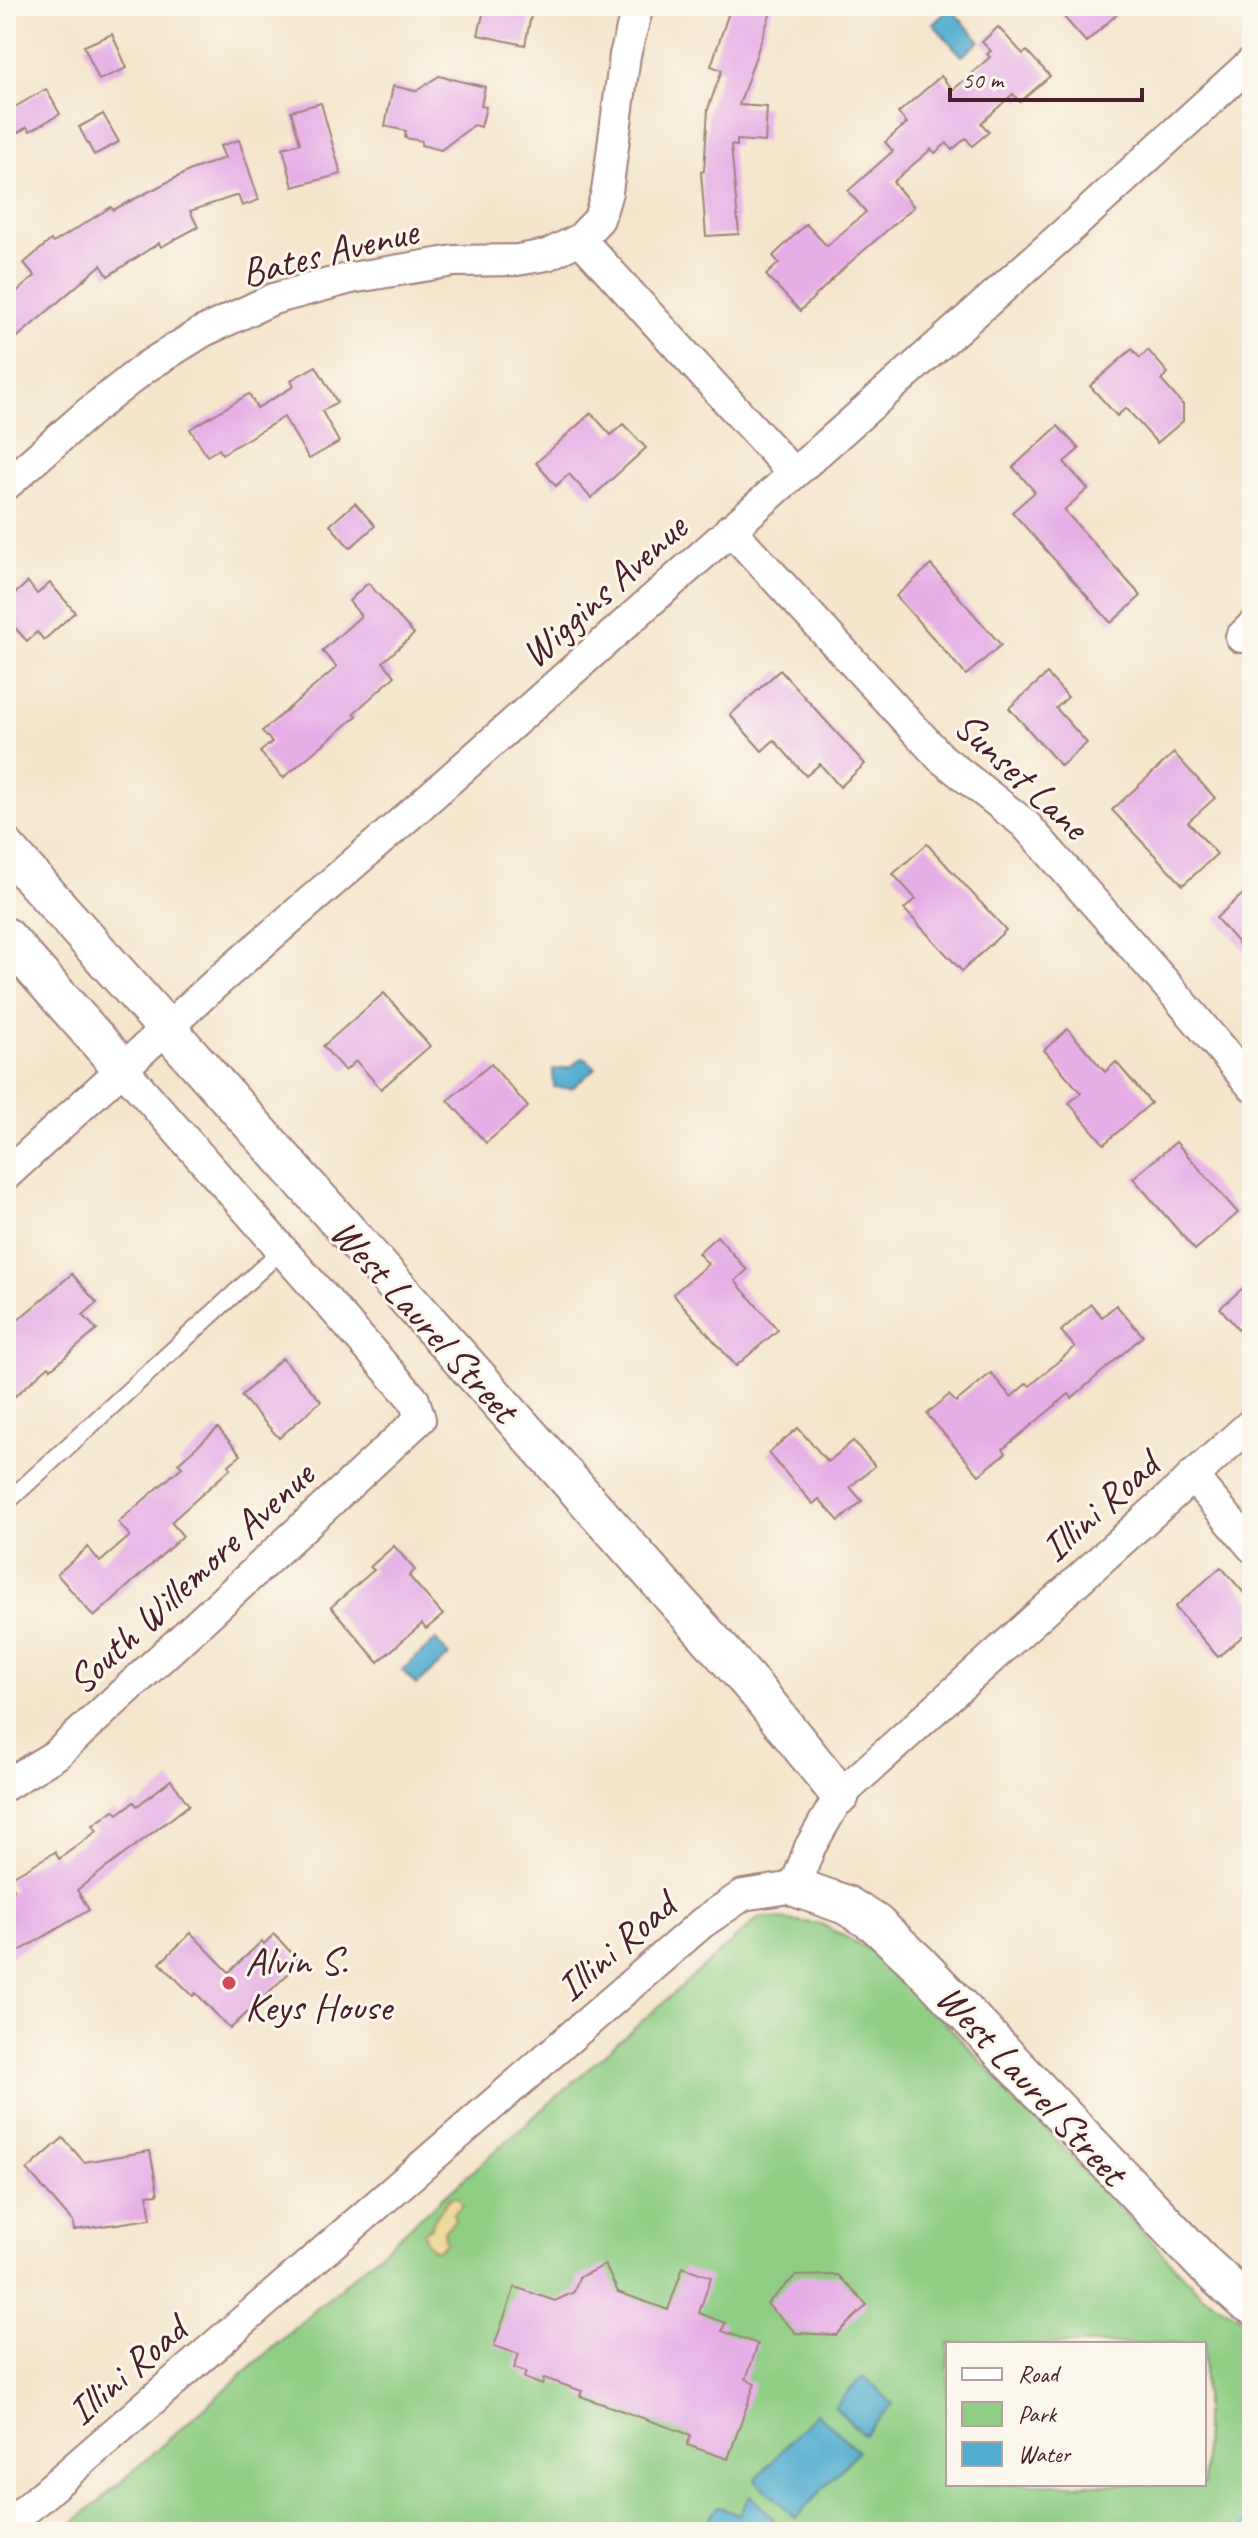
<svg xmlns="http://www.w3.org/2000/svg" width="1258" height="2538" font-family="Caveat,sans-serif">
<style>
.green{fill:#8fce84;stroke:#6c7658;stroke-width:2;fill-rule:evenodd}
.sand{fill:#eeda9e;stroke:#9c7c64;stroke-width:2}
.water{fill:#52aed0;stroke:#4e667e;stroke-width:2}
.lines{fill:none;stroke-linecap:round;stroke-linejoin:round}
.stream{stroke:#52aed0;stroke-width:8}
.building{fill:#e6aee7}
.service-casing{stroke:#a0827c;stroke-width:20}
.minor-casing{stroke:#a0827c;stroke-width:34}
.tertiary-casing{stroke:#a0827c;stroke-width:42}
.service{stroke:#fff;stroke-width:16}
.minor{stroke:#fff;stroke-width:30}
.tertiary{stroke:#fff;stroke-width:38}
.poi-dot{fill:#d1495b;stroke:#fbf7ec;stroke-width:3}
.labels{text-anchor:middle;stroke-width:6;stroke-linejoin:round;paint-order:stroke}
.street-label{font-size:40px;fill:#4a1f2b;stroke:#fbf7ec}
.poi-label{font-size:40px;fill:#4a1f2b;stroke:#fbf7ec;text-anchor:start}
</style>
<rect width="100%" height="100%" fill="#fbf7ec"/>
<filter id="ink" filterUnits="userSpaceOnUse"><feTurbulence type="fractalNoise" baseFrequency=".0125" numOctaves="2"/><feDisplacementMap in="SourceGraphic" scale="16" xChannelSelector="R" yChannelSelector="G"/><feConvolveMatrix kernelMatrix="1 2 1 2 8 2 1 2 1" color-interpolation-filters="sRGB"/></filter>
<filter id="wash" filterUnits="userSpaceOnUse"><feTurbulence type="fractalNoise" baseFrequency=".006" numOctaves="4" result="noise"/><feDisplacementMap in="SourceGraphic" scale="32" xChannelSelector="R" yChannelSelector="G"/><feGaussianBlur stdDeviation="1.8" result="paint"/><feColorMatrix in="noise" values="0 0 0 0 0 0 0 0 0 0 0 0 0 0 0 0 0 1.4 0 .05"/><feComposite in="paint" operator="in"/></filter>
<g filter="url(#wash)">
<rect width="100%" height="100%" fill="#f5e5cc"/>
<path class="green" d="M760,1917l61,7 62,33 317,336 52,31v208h-1188zM948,2344h256v140h-256z"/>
<path class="sand" d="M452,2197l7,1 4,8 -10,7 2,7 -11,11 2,12 -10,8c-7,-5 -13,-10 -12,-20l7,-4c1,-5 16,-27 21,-30z"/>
<g class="water">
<path d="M950,8l30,33 -18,15 -29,-32z"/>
<path d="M583,1057l13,11 -24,20 -18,-1 -1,-17 18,-3z"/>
<path d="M436,1640l13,16 -33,29 -14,-15z"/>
<path d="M863,2376l30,28 -29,31 -30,-28z"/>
<path d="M816,2413l42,38 -62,67 -41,-38z"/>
<path d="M750,2495l31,32 -5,5 -63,-1 -4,-13 9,-12 21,8z"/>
</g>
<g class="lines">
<path class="stream" d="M1241,2532l11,-15"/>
</g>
<g id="blocks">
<g class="building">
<path d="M485,6h48l-8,39 -47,-10z"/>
<path d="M731,6h42l-34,99 28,2 -2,35 -28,-2v6l-6,-1 8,89 -33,2 -5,-64 3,-1 4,-62 14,-39 -11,-4z"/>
<path d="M1054,6h72l-40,36z"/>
<path d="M998,27l25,27 4,-3 23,25 -30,26 -7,-8 -32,29 8,9 -17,14 -6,-8 -14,12 -5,-7 -12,10 -4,-4 -38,33 21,25 -68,59 -46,45 -34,-36 13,-12 -6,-7 33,-32 21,22 39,-34 -18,-21 45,-40 -8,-9 22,-19 -9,-10 43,-37 12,14 37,-33 -3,-3 4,-3 -9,-9z"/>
<path d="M112,34l15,34 -28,12 -15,-34z"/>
<path d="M439,76l46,11 -4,19 5,1 -5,20 -7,-2 -33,25 -20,-5 1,-4 -17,-3 1,-7 -21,-5 8,-40 23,5z"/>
<path d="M46,89l14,25 -30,17 -3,-4 -21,13v-28z"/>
<path d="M321,103l20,71 -48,13 -10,-39 17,-5 -9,-32z"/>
<path d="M103,114l16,28 -25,13 -15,-28z"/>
<path d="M239,140l20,60 -17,6 -4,-11 -48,16 8,16 -37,20 -2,-4 -51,33 -7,-11 -95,82v-46l29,-25 -11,-13 27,-23 2,3 58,-36 2,3 78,-40 34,-12 -5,-12z"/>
<path d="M1132,349l8,9 8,-8 20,23 -7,7 22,25v16l-26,22 -31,-35 -9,8 -27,-30z"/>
<path d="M316,366l21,36 -15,9 17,31 -30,17 -25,-42 -62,37 -3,-5 -12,7 -17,-27 59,-35 8,14 37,-22 -3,-6z"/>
<path d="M591,413l20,22 12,-11 23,24 -55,50 -22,-24 -13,12 -20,-23z"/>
<path d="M1058,426l21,23 -15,13 24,27 -24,21 77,86 -30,27 -99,-111 23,-20 -22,-25z"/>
<path d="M355,503l20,23 -25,22 -20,-23z"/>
<path d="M931,565l70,80 -35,30 -70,-79z"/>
<path d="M28,582l9,12 13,-11 25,29 -31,28 -7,-8 -10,9 -21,-23 8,-11 -6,-7z"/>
<path d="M368,583l46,51 -31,28 12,14 -41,37 3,3 -74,62 -23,-26 12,-10 -10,-11 75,-64 -15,-16 39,-35 -12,-15z"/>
<path d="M780,670l85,94 -25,23 -20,-23 -14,12 -32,-36 -12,11 -32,-36z"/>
<path d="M1047,674l21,23 -12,11 31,35 -26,23 -52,-58z"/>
<path d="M1174,753l41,45 -27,24 29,32 -34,31 -71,-75z"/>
<path d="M927,844l79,86 -44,41 -58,-62 12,-10 -23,-25z"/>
<path d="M1252,886v73l-36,-41z"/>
<path d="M384,993l46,53 -49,43 -25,-28 -11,10 -22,-25z"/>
<path d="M1068,1029l37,43 11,-10 35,41 -47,41 -35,-41 12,-10 -37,-43z"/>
<path d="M491,1064l37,43 -42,36 -38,-43z"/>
<path d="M1176,1142l62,71 -43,37 -62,-72z"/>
<path d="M717,1236l30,34 -12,11 43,49 -42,36 -63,-72 35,-30 -10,-11z"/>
<path d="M72,1274l25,29 -14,12 14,15 -46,39 -2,-3 -43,38v-74z"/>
<path d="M1252,1280v39l-13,11 -19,-22z"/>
<path d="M1091,1304l11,13 14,-12 27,31 -71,62 -3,-4 -66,55 3,4 -27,22 -52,-61 22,-19 7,7 35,-29 20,24 16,-14 3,3 45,-39 -14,-16z"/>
<path d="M282,1358l39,43 -42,37 -38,-42z"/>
<path d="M218,1428l23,27 -12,10 2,3 -60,54 12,14 -89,81 -37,-43 31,-27 12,15 30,-26 -12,-14 64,-55 -4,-4z"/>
<path d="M798,1428l30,34 25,-21 22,25 -25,21 12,14 -23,20 -20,-22 -6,5 -45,-51z"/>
<path d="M394,1546l21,24 -6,6 34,39 -17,14 -4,-5 -44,38 -47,-55 43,-37 -4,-3z"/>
<path d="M1221,1567l31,35v26l-34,29 -43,-50z"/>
<path d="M171,1780l18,25 -112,85 12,20 -83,49v-65l8,-5 -6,-10 47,-27 4,7 38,-28 -4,-6 21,-15 4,4 16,-12 3,4z"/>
<path d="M191,1933l38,39 33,-31 2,3 10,-10 23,25 -10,10 3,3 -60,57 -34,-36 -3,3 -33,-33z"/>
<path d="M63,2138l21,24 66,-11 8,43 -11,1 4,24 -77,11 -1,-8 -46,-52z"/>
<path d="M605,2265l13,27 50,18 15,-43 28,10 -12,36 26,10 -3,8 36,13 -12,35 9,4 -27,76 -41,-14 4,-10 -111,-39 2,-5 -38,-13 -2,7 -18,-7 2,-6 -12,-4 5,-14 -25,-8 21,-59 40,14 19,-9 5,-15z"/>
<path d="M838,2275l29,30 -31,30 -40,-2 -29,-29 28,-28z"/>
</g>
</g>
</g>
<g filter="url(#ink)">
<use href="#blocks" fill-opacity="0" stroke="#a0827c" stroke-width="2"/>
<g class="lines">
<defs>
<path id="service" d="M6,1503l276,-253"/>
<g id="minor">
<path d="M580,239l213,234"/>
<path d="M6,485l82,-72 58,-46 56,-35 71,-33 78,-21 103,-17 63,-1 30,-5 33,-16 19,-20 8,-27 18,-137 13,-49"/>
<path d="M730,529l211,229 84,66 149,169 78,93"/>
<path d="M1241,637l11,-11"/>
<path d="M6,1175l209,-191 205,-178 656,-583 176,-161"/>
<path d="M1192,1476l60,71"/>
<path d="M6,1785l51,-31 363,-335 -6,-19 -291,-331"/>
<path d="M6,2527l696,-604 41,-28 52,-8 15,-40 30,-52 412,-372"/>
</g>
<g id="tertiary">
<path d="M6,848l750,842 84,105"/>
<path d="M6,937l117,132"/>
<path d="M795,1887l51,18 29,18 43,40 288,303 37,34 9,5"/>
</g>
</defs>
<use href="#service" class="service-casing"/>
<use href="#minor" class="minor-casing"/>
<use href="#tertiary" class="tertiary-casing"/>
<use href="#service" class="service"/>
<use href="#minor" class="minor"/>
<use href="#tertiary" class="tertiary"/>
</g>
</g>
<circle class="poi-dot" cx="229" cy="1983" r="8"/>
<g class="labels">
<g class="street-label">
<text transform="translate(329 251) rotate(-14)" y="14">Bates Avenue</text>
<text transform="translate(603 590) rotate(-42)" y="14">Wiggins Avenue</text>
<text transform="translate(1022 775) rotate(43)" y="14">Sunset Lane</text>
<text transform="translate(425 1320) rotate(48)" y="14">West Laurel Street</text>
<text transform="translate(1099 1506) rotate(-42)" y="14">Illini Road</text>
<text transform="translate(190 1577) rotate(-43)" y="14">South Willemore Avenue</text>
<text transform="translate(615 1946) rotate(-41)" y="14">Illini Road</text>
<text transform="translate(1032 2084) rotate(47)" y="14">West Laurel Street</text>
<text transform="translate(126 2370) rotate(-41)" y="14">Illini Road</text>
</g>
<g class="poi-label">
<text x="245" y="1974">Alvin S.<tspan x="245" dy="46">Keys House</tspan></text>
</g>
</g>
<rect width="1258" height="2538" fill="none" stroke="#fbf7ec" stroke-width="32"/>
<rect x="946" y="2342" width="260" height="144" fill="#fbf7ec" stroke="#b4a19f" stroke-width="2"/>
<rect x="962" y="2368" width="40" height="12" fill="#ffffff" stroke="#b4a19f" stroke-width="2"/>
<text x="1018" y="2382" font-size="24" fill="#4a1f2b">Road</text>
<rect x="962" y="2402" width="40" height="24" fill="#8fce84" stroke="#b4a19f" stroke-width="2"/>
<text x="1018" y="2422" font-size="24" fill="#4a1f2b">Park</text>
<rect x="962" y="2442" width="40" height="24" fill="#52aed0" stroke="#b4a19f" stroke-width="2"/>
<text x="1018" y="2462" font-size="24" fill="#4a1f2b">Water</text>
<path d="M950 88v12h192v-12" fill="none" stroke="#4a1f2b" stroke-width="4"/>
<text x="962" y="88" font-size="24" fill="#4a1f2b" stroke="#fbf7ec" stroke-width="6" paint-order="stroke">50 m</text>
</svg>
